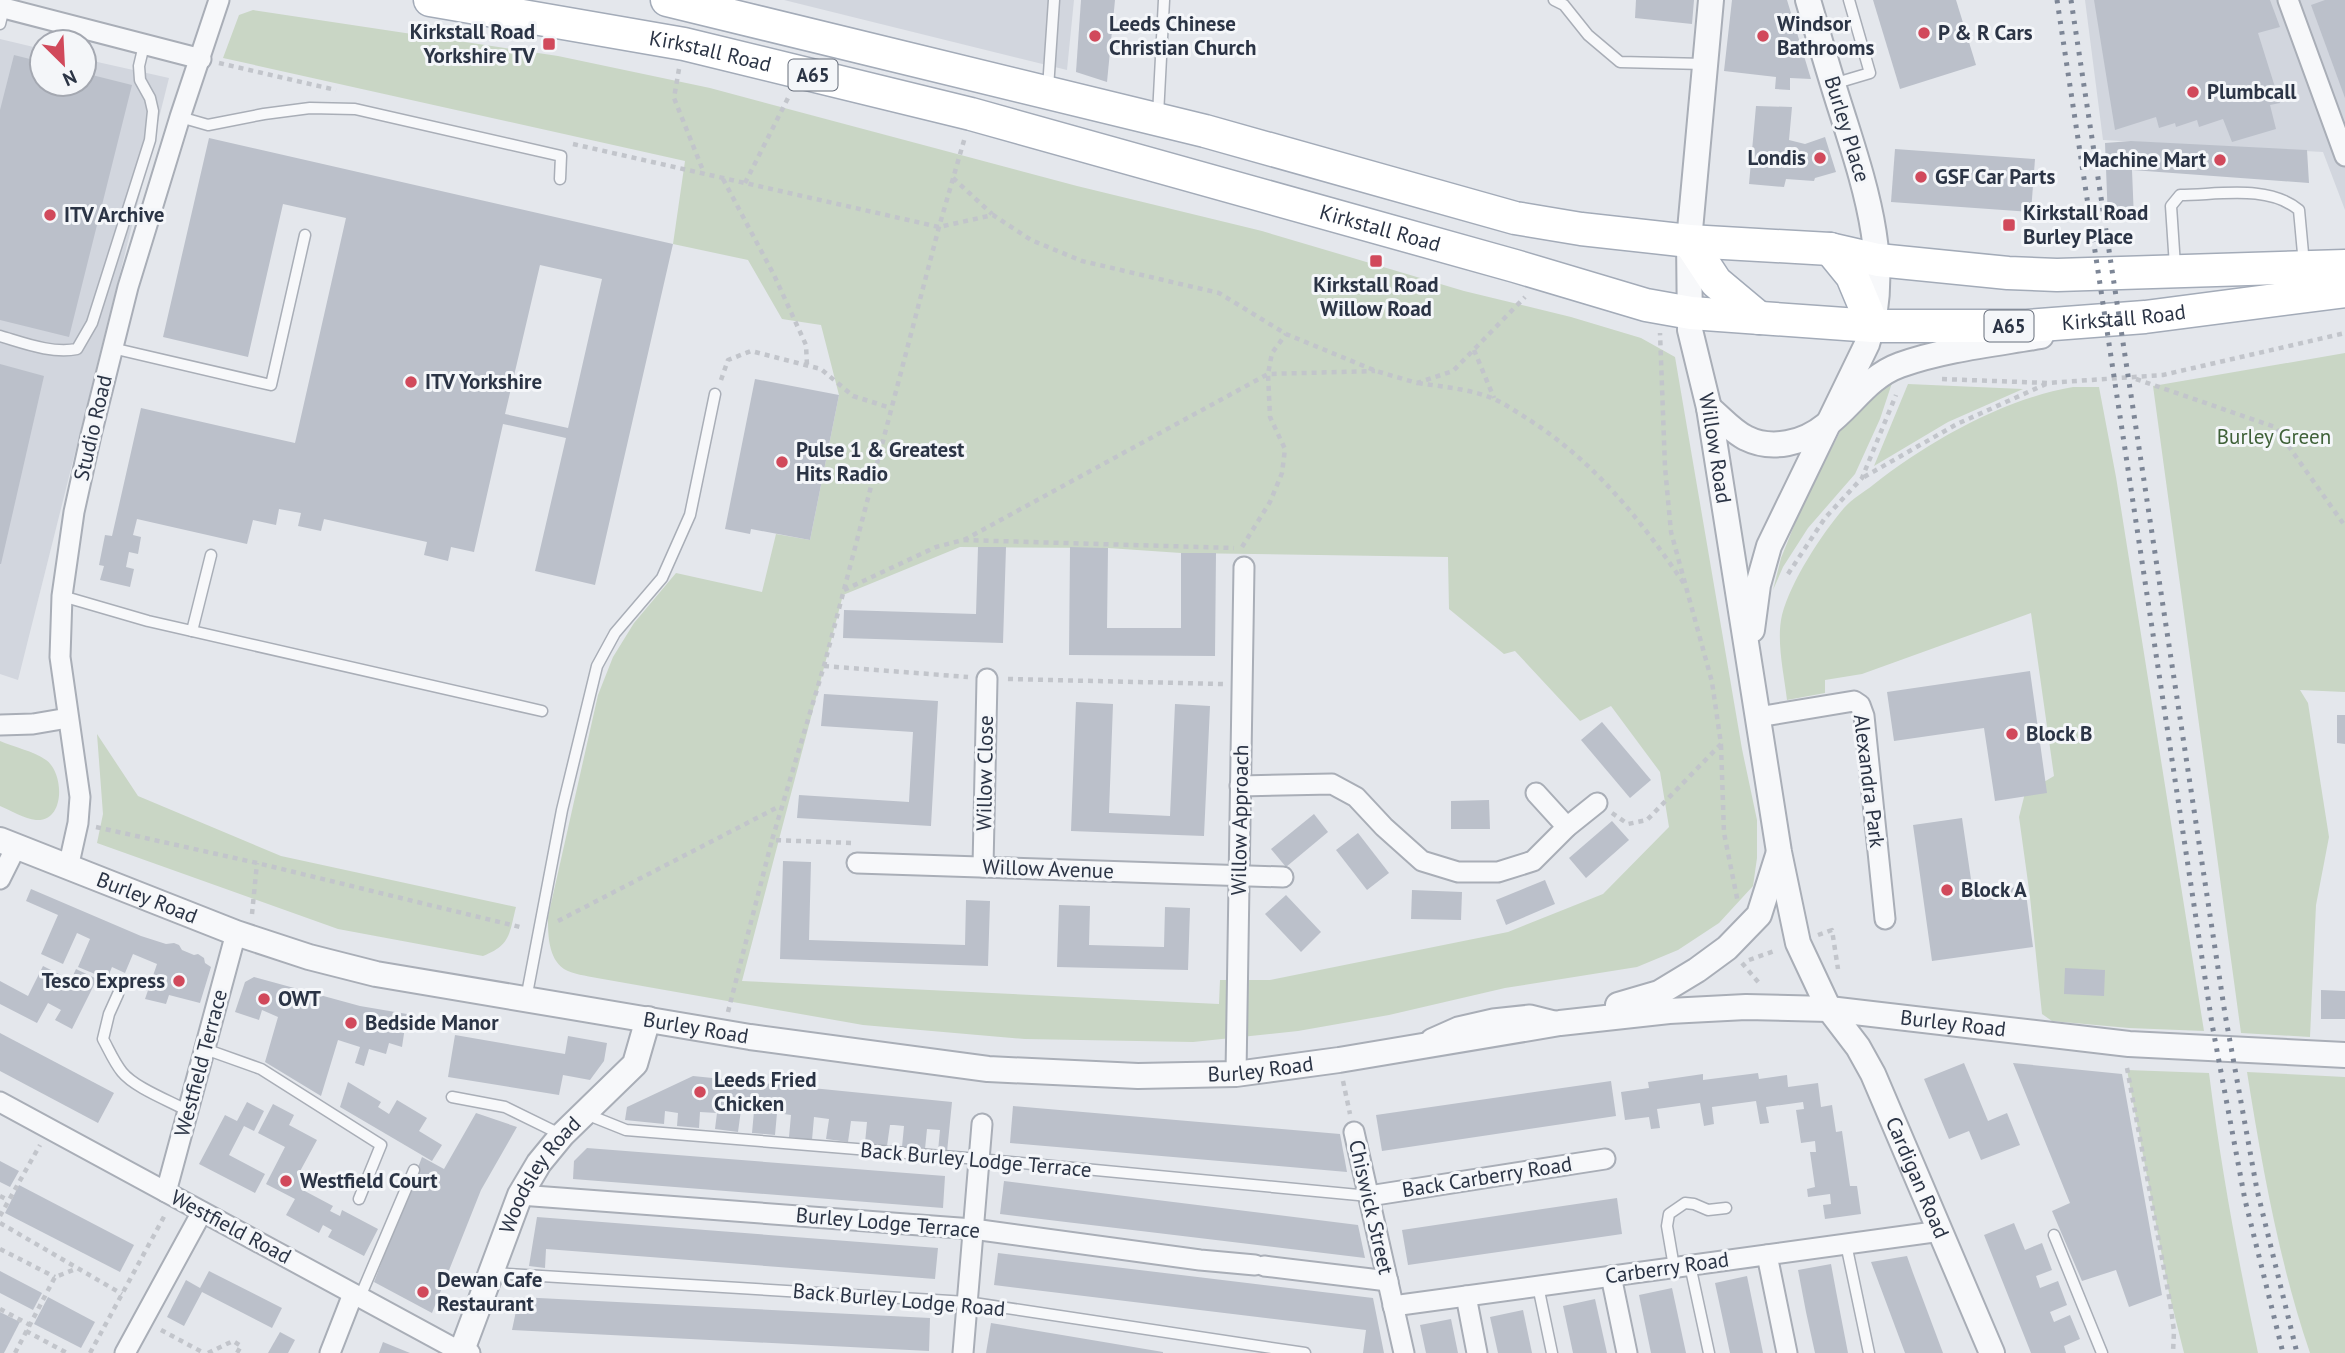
<svg xmlns="http://www.w3.org/2000/svg" width="2345" height="1353" font-family="'PT Sans',sans-serif">
<style>
.built{fill:#d2d6de}
.green{fill:#c9d6c5;fill-rule:evenodd}
.building{fill:#bbc0ca;fill-rule:evenodd}
.lines{fill:none;stroke-linecap:round;stroke-linejoin:round}
.service-casing{stroke:#a9aeb7;stroke-width:13}
.minor-casing{stroke:#a9aeb7;stroke-width:23}
.tertiary-casing{stroke:#a9aeb7;stroke-width:28}
.primary-casing{stroke:#a3abb8;stroke-width:35}
.path{stroke:#c2c5cb;stroke-width:4.5;stroke-dasharray:5 5;stroke-linecap:butt}
.service{stroke:#f7f8fa;stroke-width:10}
.minor{stroke:#f7f8fa;stroke-width:19}
.tertiary{stroke:#f7f8fa;stroke-width:24}
.primary{stroke:#fff;stroke-width:32}
.rail{stroke:#7d8696;stroke-width:5;stroke-dasharray:3.5 7;stroke-linecap:butt}
.poi-dot{fill:#d1495b;stroke:#f4f6f9;stroke-width:2.5}
.labels{text-anchor:middle;stroke-width:6;stroke-linejoin:round;paint-order:stroke}
.shield{fill:#f4f6f9;stroke:#676e7b;stroke-width:2}
.shield-label{font-size:19px;font-weight:bold;fill:#2b3445}
.poi-label{font-size:21px;font-weight:bold;fill:#2b3445;stroke:#f4f6f9;text-anchor:start}
.street-label{font-size:21px;fill:#2b3445;stroke:#f4f6f9}
.park-label{font-size:21px;fill:#3f6138;stroke:#f4f6f9}
</style>
<rect width="100%" height="100%" fill="#e4e7ec"/>
<g class="built">
<path d="M784,0h290l-7,70z"/>
<path d="M2085,0h260v210l-22,-58 -220,-12z"/>
<path d="M0,39l42,10v35h42v-25l85,19 -151,602 -18,-6z"/>
</g>
<g class="green">
<path d="M253,10l305,46 152,32 367,98 185,45 202,60 107,26 70,21 34,19 67,392 15,71v38l-4,28 -34,37 -41,27 -41,17 -132,21 -116,27 -91,16 -105,11 -168,-3 -162,-14 -266,-47c-10,-2 -25,-4 -33,-9 -16,-11 -16,-35 -16,-52l50,-222 15,-38 21,-34 42,-50 86,19 14,-58 34,6 29,-145 -18,-70 -39,-6 -34,-59 -75,-16 12,-83 -462,-103 16,-43zM960,547l148,1 73,5 267,4 1,52 55,45 11,-3 65,70 31,-15 49,66 9,55 -66,67 -95,38 -238,48h-50l-1,24 -477,-23 101,-386z"/>
<path d="M2345,353v339l-45,-2 8,13 21,134 -13,68 -6,132 -69,-4 -88,-647z"/>
<path d="M1892,383l-12,36 -25,55 -47,54 -25,39 -10,23 8,-32 19,-47 44,-87 34,-36z"/>
<path d="M1908,384l115,5 -75,33 -74,44z"/>
<path d="M2073,387h26l17,90 88,554 -75,-3 -77,-7 -10,-7 -12,-117 -11,-80 6,-24 29,-17 -23,-163 -169,61 -37,6v13l-38,7c-3,-26 -11,-60 -5,-85 9,-34 39,-80 62,-107 8,-9 20,-16 29,-23 56,-44 130,-86 200,-98z"/>
<path d="M97,734l41,62 143,60 235,51c-7,27 -5,38 -33,49l-145,-27 -241,-86 6,-29z"/>
<path d="M0,741c14,6 33,10 46,19 18,12 20,62 -10,60 -11,-1 -26,-10 -36,-14z"/>
<path d="M2127,1070l82,3c12,95 29,187 49,280h-74l-15,-60z"/>
<path d="M2247,1072l98,5v276h-35c-31,-91 -48,-187 -63,-281z"/>
</g>
<g class="building">
<path d="M1081,0h34l-8,82 -31,-10z"/>
<path d="M1636,0h58l-2,24 -57,-6z"/>
<path d="M1732,0h55l24,79 -21,-1v12l-15,-1 1,-12 -52,-6z"/>
<path d="M1873,0h83l20,65 -76,24z"/>
<path d="M2094,0h176l10,27 -22,6 22,70 -10,2 6,24 -44,13 -9,-23 -24,8 -2,-7 -21,7 -1,-4 -16,5 -3,-11 -41,13z"/>
<path d="M2325,0h20v98l-34,-93z"/>
<path d="M14,55l28,7v22h42v-11l48,12 -63,252 -69,-17v-210z"/>
<path d="M1756,106l36,1 -3,33 16,4 20,-7 11,35 -21,6 -1,3 -28,-2 -2,8 -35,-3z"/>
<path d="M209,138l464,106 -78,341 -60,-14 31,-133 -63,-14 -29,128 -23,-5 -3,14 -24,-6 3,-13 -103,-23 -3,12 -23,-5 3,-13 -22,-4 -3,16 -23,-5 -6,24 -110,-25 -4,16 8,2 -3,17 -9,-2 -3,15 8,2 -4,18 -30,-7 4,-14 -5,-1 6,-30 7,1 29,-128 154,35 51,-225 -63,-14 -35,153 -85,-20zM540,265l62,14 -34,149 -63,-14z"/>
<path d="M2131,141l176,9 2,33 -177,-13 2,49 -26,1 -3,-77z"/>
<path d="M1895,149l140,10 -4,53 -140,-10z"/>
<path d="M0,364l44,12 -43,188h-1z"/>
<path d="M755,379l84,16 -29,145 -59,-11 -1,5 -25,-5z"/>
<path d="M978,547h28l-3,96 -160,-5 1,-28 132,4z"/>
<path d="M1070,547l38,1 -1,80h74v-75h35l-1,103 -146,-1z"/>
<path d="M2030,671l17,122 -52,8 -11,-73 -90,13 -7,-49z"/>
<path d="M824,694l114,7 -7,125 -134,-8 2,-23 110,7 4,-70 -92,-6z"/>
<path d="M1076,702l37,2 -4,109 61,3 5,-112 35,2 -6,130 -133,-5z"/>
<path d="M2337,715h8v29l-8,-1z"/>
<path d="M1602,722l49,58 -21,18 -49,-58z"/>
<path d="M1489,800l1,29h-39v-28z"/>
<path d="M1314,814l14,18 -42,35 -15,-18z"/>
<path d="M1962,818l11,75 52,-7 8,61 -101,14 -19,-136z"/>
<path d="M1612,821l17,19 -43,38 -17,-20z"/>
<path d="M1358,833l31,40 -22,17 -31,-40z"/>
<path d="M783,861l28,1 -2,78 156,5 1,-45 24,1 -2,65 -208,-7z"/>
<path d="M1545,880l10,24 -49,21 -10,-25z"/>
<path d="M31,889l110,47 25,8 8,-1 5,2 3,5 12,5 4,-1 6,4 1,5 6,4 -11,36 -31,-8 -3,9 -21,-5 12,-35 -24,-10 -8,19 -13,-6 -5,12 -29,-12 12,-28 -13,-6 -14,31 -22,-10 17,-39 -32,-14z"/>
<path d="M1412,890l50,2 -1,28 -50,-1z"/>
<path d="M1286,895l35,37 -20,20 -36,-38z"/>
<path d="M1059,905l31,1 -1,39 75,2 1,-40 25,1 -2,62 -131,-3z"/>
<path d="M43,966l28,14 5,-11 21,10 -25,50 -17,-9 6,-10 -13,-7 -11,20 -37,-19v-23l28,15z"/>
<path d="M2065,968l40,2 -1,26 -40,-2z"/>
<path d="M254,977l106,29 47,8 -5,33 -13,-4 -3,11 -17,-5 -5,17 -9,-3 5,-16 -22,-7 -17,56 -56,-34 13,-45 -16,-7 -3,10 -24,-8 10,-30z"/>
<path d="M2321,990l24,1v28h-24z"/>
<path d="M0,1033l114,60 -16,30 -98,-52z"/>
<path d="M455,1035l110,19 3,-18 39,7 -3,18 -14,19 -27,-5 -4,20 -111,-18z"/>
<path d="M1964,1063l24,58 19,-8 13,32 -39,15 -12,-29 -20,8 -25,-60z"/>
<path d="M2013,1063l109,11 40,221 -33,12 -13,-37 -34,11 -30,-70 18,-8z"/>
<path d="M1758,1073l1,6 28,-4 1,12 30,-4 3,24 11,-2 4,27 6,-1 8,55h7l4,28 -36,5 -2,-14 8,-1 -1,-10 -22,3 -1,-8 8,-2 -5,-35h6l-1,-11 -14,2 -5,-33 8,-1 -1,-7 -37,5 3,16 -9,1 -4,-23 -44,6 2,17 -10,2 -4,-23 -43,6 3,19 -9,1 -2,-12 -24,3 -4,-28 28,-4 -1,-6 55,-8v6z"/>
<path d="M693,1076l259,26 -5,50 -9,-1 2,-21 -13,-1 -2,20 -23,-2 2,-21 -10,-1h-4l-3,21 -22,-3 2,-21 -16,-1 -3,21 -22,-3 3,-20 -15,-2 -2,23 -23,-3 2,-22 -14,-2 -2,22 -23,-2 2,-22 -13,-1 -3,22 -23,-3 2,-16 -17,-1 -1,16 -22,-2 1,-13 -13,-2 -1,13 -39,-4 2,-13z"/>
<path d="M1611,1081l5,35 -234,35 -6,-36z"/>
<path d="M348,1082l33,20 -3,5 11,7 8,-14 30,18 -8,13 23,14 -10,16 -92,-54z"/>
<path d="M247,1102l17,9 -10,20 -10,-5 -15,29 36,19 -10,19 -56,-29 26,-49 12,6z"/>
<path d="M273,1104l21,11 -5,10 28,15 -19,35 7,4 -4,10 32,17 -3,5 10,5 2,-6 36,19 -14,27 -36,-19 4,-7 -9,-5 -4,8 -33,-18 9,-16 -29,-15 19,-37 -27,-14z"/>
<path d="M1013,1106l327,28 7,38 -337,-29z"/>
<path d="M476,1113l41,14 -36,63 -49,123 -58,-31 48,-125 22,12z"/>
<path d="M587,1148l358,28 -2,32 -370,-29 1,-18z"/>
<path d="M0,1161l19,10 -9,16 -10,-5z"/>
<path d="M1004,1181l354,44 7,33 -365,-44z"/>
<path d="M19,1185l115,60 -14,27 -115,-59z"/>
<path d="M1617,1198l5,36 -214,31 -6,-35z"/>
<path d="M537,1217l401,31 -3,31 -389,-30 -1,19 -16,-2z"/>
<path d="M2014,1223l11,27 17,-7 10,27 -16,6 4,12 18,-7 9,24 -17,7 4,10 16,-7 10,24 -16,7 2,7h-35l-47,-118z"/>
<path d="M998,1253l375,45 11,55h-21l3,-23 -372,-45z"/>
<path d="M1907,1256l6,17 30,80h-38l-34,-91z"/>
<path d="M1831,1264l5,27 12,62h-33l-9,-41 -8,-42z"/>
<path d="M0,1271l42,22 -9,17 -33,-17z"/>
<path d="M209,1271l73,37 -10,20 -70,-36 -18,34 -17,-9 19,-37 14,8z"/>
<path d="M1747,1276l16,77h-33l-15,-70z"/>
<path d="M1672,1288l14,65h-35l-12,-58z"/>
<path d="M48,1297l47,25 -14,26 -47,-24z"/>
<path d="M519,1297l411,21 -1,33 -417,-21z"/>
<path d="M1595,1299l12,54h-34l-10,-47z"/>
<path d="M1523,1310l9,43h-34l-8,-36z"/>
<path d="M0,1312l20,10 -16,31h-4z"/>
<path d="M1451,1319l7,34h-32l-6,-28z"/>
<path d="M991,1323l172,29v1h-177z"/>
<path d="M280,1332l15,8 -7,13h-20z"/>
<path d="M383,1342l27,11h-31z"/>
</g>
<g class="lines">
<defs>
<g id="service">
<path d="M1554,0l10,5 24,30 32,27 84,2"/>
<path d="M0,24l4,-16"/>
<path d="M1833,84l37,-11 -21,-73"/>
<path d="M1048,88l6,-88"/>
<path d="M1158,115l6,-115"/>
<path d="M180,117l28,8 56,-11 46,-6 45,1 206,47 -1,23"/>
<path d="M2175,266l-4,-60 9,-11c37,0 88,-11 119,15l5,54"/>
<path d="M0,336c24,7 52,18 77,13l15,-26 58,-183 3,-29 -3,-13 -10,-18 -1,-14 5,-21"/>
<path d="M112,348l159,37 34,-150"/>
<path d="M62,596l86,25 394,90"/>
<path d="M192,631l19,-76"/>
<path d="M118,994l-9,20 -6,25c6,11 11,23 19,33 13,16 48,29 66,39"/>
<path d="M526,999l36,-189 35,-144 18,-33 47,-55 28,-63 25,-121"/>
<path d="M205,1049l56,20 120,76 -22,54"/>
<path d="M452,1097l53,10 55,27"/>
<path d="M586,1114l40,16 353,29 390,37"/>
<path d="M2054,1235l48,118"/>
<path d="M1846,1244l23,109"/>
<path d="M1690,1265l19,88"/>
<path d="M1674,1267l-7,-41 2,-12 16,-11 9,1 14,6 18,-2"/>
<path d="M493,1273l474,29 338,51"/>
<path d="M1538,1286l14,67"/>
<path d="M360,1297l54,-127"/>
</g>
<g id="minor">
<path d="M2288,0l57,156"/>
<path d="M0,7l201,52"/>
<path d="M1758,717l96,-16 6,4 4,11 21,203"/>
<path d="M0,725l33,-1 35,-6"/>
<path d="M1240,786l92,-2 24,13 28,30 38,34 36,11h40l35,-11 34,-34 30,-24"/>
<path d="M1536,793l31,34"/>
<path d="M857,863l426,14"/>
<path d="M983,867l4,-188"/>
<path d="M68,868l10,-45 2,-26 -20,-140 2,-61 12,-84 17,-77 37,-148 52,-170 39,-117"/>
<path d="M0,879l16,-32"/>
<path d="M1431,1039l27,-12 35,-8 37,-4 24,6"/>
<path d="M1236,1074l8,-507"/>
<path d="M0,1102l461,250 9,1"/>
<path d="M1354,1132l50,221"/>
<path d="M166,1192l70,-259"/>
<path d="M520,1195l453,34 227,31 55,5"/>
<path d="M1369,1196l236,-37"/>
<path d="M1767,1255l20,98"/>
<path d="M1264,1266l124,15"/>
<path d="M1611,1276l16,77"/>
<path d="M1466,1296l11,57"/>
<path d="M1393,1306l548,-75"/>
<path d="M125,1353l77,-141"/>
<path d="M330,1353l23,-59"/>
<path d="M963,1353l19,-229"/>
</g>
<g id="tertiary">
<path id="s1" d="M1711,0l-22,241 1,89 19,78 70,444 19,91 31,66 29,38 15,27 119,279"/>
<path d="M1709,408c12,10 24,24 37,30 26,13 58,5 80,-13 26,-19 41,-48 74,-60 45,-16 94,-21 141,-29"/>
<path d="M1752,630l6,-45 11,-39 98,-202c26,-76 -2,-158 -25,-231 -12,-37 -23,-75 -34,-113"/>
<path id="s2" d="M0,840l236,93 73,24 67,17 374,63 238,32 150,7 98,-2 103,-14 221,-37 109,-12 77,-4 83,2 300,35 216,11"/>
<path d="M1618,1005l41,-12 38,-23 30,-22 32,-33 19,-60"/>
<path id="s3" d="M461,1353l59,-158 19,-32 23,-28 73,-71 13,-45"/>
</g>
<g id="primary">
<path id="s4" d="M430,0l254,44 287,70 544,152 131,39 45,8 182,13h154l118,-9 200,-26"/>
<path d="M667,0l538,131 310,87 66,11 108,12 141,8 48,11 130,13 49,2 288,-9"/>
<path d="M1689,241l27,41 43,36"/>
<path d="M1830,249l22,27 21,50"/>
</g>
</defs>
<use href="#service" class="service-casing"/>
<use href="#minor" class="minor-casing"/>
<use href="#tertiary" class="tertiary-casing"/>
<use href="#primary" class="primary-casing"/>
<g class="path">
<path d="M219,63l117,27"/>
<path d="M679,69l-5,29 30,75"/>
<path d="M573,144l366,83 54,-12 38,25 51,21 137,32 67,41 90,37 41,12 36,-12 72,-74"/>
<path d="M953,178l39,36"/>
<path d="M723,179l51,96 32,70 1,20"/>
<path d="M745,183l44,-87"/>
<path d="M1474,350l20,48"/>
<path d="M1942,379l105,4 116,-8 182,-42"/>
<path d="M2136,379l139,48 70,99"/>
<path d="M721,380l7,-20 23,-9 70,18 32,27 38,12"/>
<path d="M1418,383c25,4 55,6 78,17 11,5 22,13 32,19 68,44 112,100 157,166"/>
<path d="M1864,477l93,-53 89,-40"/>
<path d="M964,540l304,-166 107,-3"/>
<path d="M1242,547l28,-45 12,-29 3,-24 -15,-32 -2,-43 4,-21 14,-19"/>
<path d="M1788,574l37,-56 37,-40 34,-83"/>
<path d="M844,590l92,-43 27,-7 271,8"/>
<path d="M824,666l144,11"/>
<path d="M1008,679l215,5"/>
<path d="M1721,745l3,88 14,70"/>
<path d="M1612,813l16,11 19,-4 74,-76 -9,-62 -41,-150 -6,-65 -5,-134"/>
<path d="M96,827l161,36 267,65"/>
<path d="M851,843l-79,-3 52,-174 115,-439 26,-90"/>
<path d="M252,914l5,-51"/>
<path d="M558,921l222,-115"/>
<path d="M1818,935l14,-5 6,39"/>
<path d="M1749,960l28,-10"/>
<path d="M1742,963l17,20"/>
<path d="M728,1012l44,-172"/>
<path d="M2127,1068l43,234 4,29 -1,22"/>
<path d="M1343,1081l7,33"/>
<path d="M0,1196l8,4"/>
<path d="M0,1216l40,-71"/>
<path d="M0,1223l122,71"/>
<path d="M0,1249l55,28"/>
<path d="M0,1309l30,16"/>
<path d="M161,1330l43,23"/>
<path d="M26,1331l41,22"/>
<path d="M15,1353l40,-76 21,-8"/>
<path d="M90,1353l76,-140"/>
<path d="M208,1353l25,-12 8,5 -4,7"/>
</g>
<use href="#service" class="service"/>
<use href="#minor" class="minor"/>
<use href="#tertiary" class="tertiary"/>
<use href="#primary" class="primary"/>
<g class="rail">
<path d="M2057,0l155,1024 33,176 38,153"/>
<path d="M2071,0l154,1014 32,176 40,163"/>
</g>
</g>
<g class="poi-dot">
<circle cx="1924" cy="33" r="7"/>
<circle cx="1095" cy="36" r="7"/>
<circle cx="1763" cy="36" r="7"/>
<rect x="542" y="37" width="14" height="14" rx="3.5"/>
<circle cx="2193" cy="92" r="7"/>
<circle cx="1820" cy="158" r="7"/>
<circle cx="2220" cy="160" r="7"/>
<circle cx="1921" cy="177" r="7"/>
<circle cx="50" cy="215" r="7"/>
<rect x="2002" y="218" width="14" height="14" rx="3.5"/>
<rect x="1369" y="254" width="14" height="14" rx="3.5"/>
<circle cx="411" cy="382" r="7"/>
<circle cx="782" cy="462" r="7"/>
<circle cx="2012" cy="734" r="7"/>
<circle cx="1947" cy="890" r="7"/>
<circle cx="179" cy="981" r="7"/>
<circle cx="264" cy="999" r="7"/>
<circle cx="351" cy="1023" r="7"/>
<circle cx="700" cy="1092" r="7"/>
<circle cx="286" cy="1181" r="7"/>
<circle cx="423" cy="1292" r="7"/>
</g>
<g class="labels">
<g class="shield">
<rect x="788.5" y="59.5" width="49" height="31" rx="5"/>
<rect x="1984.5" y="310.5" width="49" height="31" rx="5"/>
</g>
<g class="shield-label">
<text x="813" y="82">A65</text>
<text x="2009" y="333">A65</text>
</g>
<g class="poi-label">
<text x="1109" y="31">Leeds Chinese<tspan x="1109" dy="24">Christian Church</tspan></text>
<text x="1777" y="31">Windsor<tspan x="1777" dy="24">Bathrooms</tspan></text>
<text x="535" y="39" text-anchor="end">Kirkstall Road<tspan x="535" dy="24">Yorkshire TV</tspan></text>
<text x="1938" y="40">P &amp; R Cars</text>
<text x="2207" y="99">Plumbcall</text>
<text x="1806" y="165" text-anchor="end">Londis</text>
<text x="2206" y="167" text-anchor="end">Machine Mart</text>
<text x="1935" y="184">GSF Car Parts</text>
<text x="2023" y="220">Kirkstall Road<tspan x="2023" dy="24">Burley Place</tspan></text>
<text x="64" y="222">ITV Archive</text>
<text x="1376" y="292" text-anchor="middle">Kirkstall Road<tspan x="1376" dy="24">Willow Road</tspan></text>
<text x="425" y="389">ITV Yorkshire</text>
<text x="796" y="457">Pulse 1 &amp; Greatest<tspan x="796" dy="24">Hits Radio</tspan></text>
<text x="2026" y="741">Block B</text>
<text x="1961" y="897">Block A</text>
<text x="165" y="988" text-anchor="end">Tesco Express</text>
<text x="278" y="1006">OWT</text>
<text x="365" y="1030">Bedside Manor</text>
<text x="714" y="1087">Leeds Fried<tspan x="714" dy="24">Chicken</tspan></text>
<text x="300" y="1188">Westfield Court</text>
<text x="437" y="1287">Dewan Cafe<tspan x="437" dy="24">Restaurant</tspan></text>
</g>
<g class="street-label">
<text dy="7" stroke="none"><textPath href="#s4" startOffset="285">Kirkstall Road</textPath></text>
<text transform="translate(1847 129) rotate(73)" y="7">Burley Place</text>
<text dy="7" stroke="none"><textPath href="#s4" startOffset="978">Kirkstall Road</textPath></text>
<text dy="7" stroke="none"><textPath href="#s4" startOffset="1734">Kirkstall Road</textPath></text>
<text transform="translate(93 428) rotate(-77)" y="7">Studio Road</text>
<text dy="7" stroke="none"><textPath href="#s1" startOffset="452">Willow Road</textPath></text>
<text transform="translate(985 773) rotate(-89)" y="7">Willow Close</text>
<text transform="translate(1869 781) rotate(83)" y="7">Alexandra Park</text>
<text transform="translate(1240 820) rotate(-89)" y="7">Willow Approach</text>
<text transform="translate(1048 869) rotate(2)" y="7">Willow Avenue</text>
<text dy="7" stroke="none"><textPath href="#s2" startOffset="158">Burley Road</textPath></text>
<text dy="7" stroke="none"><textPath href="#s2" startOffset="1990">Burley Road</textPath></text>
<text dy="7" stroke="none"><textPath href="#s2" startOffset="724">Burley Road</textPath></text>
<text transform="translate(201 1063) rotate(-75)" y="7">Westfield Terrace</text>
<text dy="7" stroke="none"><textPath href="#s2" startOffset="1292">Burley Road</textPath></text>
<text transform="translate(976 1160) rotate(5)" y="7">Back Burley Lodge Terrace</text>
<text transform="translate(1487 1177) rotate(-9)" y="7">Back Carberry Road</text>
<text dy="7" stroke="none"><textPath href="#s1" startOffset="1218">Cardigan Road</textPath></text>
<text dy="7" stroke="none"><textPath href="#s3" startOffset="196">Woodsley Road</textPath></text>
<text transform="translate(1371 1207) rotate(77)" y="7">Chiswick Street</text>
<text transform="translate(888 1223) rotate(5)" y="7">Burley Lodge Terrace</text>
<text transform="translate(231 1227) rotate(28)" y="7">Westfield Road</text>
<text transform="translate(1667 1268) rotate(-8)" y="7">Carberry Road</text>
<text transform="translate(899 1300) rotate(5)" y="7">Back Burley Lodge Road</text>
</g>
<g class="park-label">
<text x="2274" y="444">Burley Green</text>
</g>
</g>
<g transform="translate(63 63) rotate(156)"><circle r="33" fill="#f4f6f9" stroke="#a4a8b1" stroke-width="2"/>
<path d="M0-5L12 26L0 18L-12 26Z" fill="#d1495b"/>
<text y="-10" font-size="19" font-weight="bold" text-anchor="middle" fill="#2b3445">N</text>
</g>
</svg>
